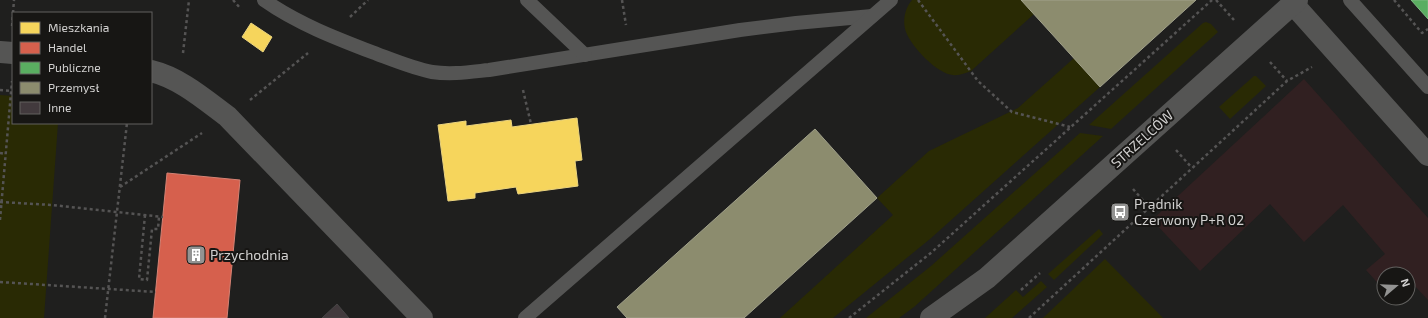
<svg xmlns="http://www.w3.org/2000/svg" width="1428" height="318" font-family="'Exo 2',sans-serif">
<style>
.commercial{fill:#312021}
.green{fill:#292a04}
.homes{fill:#f6d55c;stroke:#ebd47f}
.shops{fill:#d6604d;stroke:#d58274}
.public{fill:#5aae61;stroke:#7eb882}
.industry{fill:#8c8c6e;stroke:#a1a18b}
.building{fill:#423a3d;stroke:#474646}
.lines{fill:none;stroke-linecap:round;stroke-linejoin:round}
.path{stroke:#555454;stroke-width:2.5;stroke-dasharray:3 3;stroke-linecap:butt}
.lane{stroke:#555554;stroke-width:14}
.street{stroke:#555554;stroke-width:22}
.secondary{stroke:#555554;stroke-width:22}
.labels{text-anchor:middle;stroke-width:4;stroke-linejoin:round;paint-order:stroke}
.street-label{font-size:14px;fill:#d2d1d0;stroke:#171614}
.poi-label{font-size:14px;fill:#d2d1d0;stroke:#171614;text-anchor:start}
</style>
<rect width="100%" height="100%" fill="#1f1f1e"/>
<path class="commercial" d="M1304,79l124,139v82l-15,-16 -5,4v-14h-24v16l-18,-20 19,-16 -42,-49 -39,37 -34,-38 -70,67 -48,-51z"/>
<g class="green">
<path d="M912,0h109l13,14 -63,57c-6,2 -12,5 -18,4 -16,-1 -42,-29 -47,-43 -4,-11 -1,-24 6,-32z"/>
<path d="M1206,22l5,2 7,8 -107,97 -22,-4 114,-102z"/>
<path d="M1074,58l26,29 -170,152 -97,79h-53l113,-103 -16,-17 52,-47 89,-43z"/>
<path d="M1254,76h2l10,10 -36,33 -11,-12z"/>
<path d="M0,95l13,1v27h45l-14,195h-44z"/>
<path d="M1080,133l23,3 -189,171 -15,11h-33l65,-52z"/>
<path d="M1099,229l4,5 -49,46 -6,-6z"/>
<path d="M1105,259l58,59h-120z"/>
<path d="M1041,281l6,6 -35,31h-27l31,-28 7,7z"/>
</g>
<g class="homes">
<path d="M251,23l21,14 -9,15 -21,-15z"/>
<path d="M577,118l5,42 -7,1 3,25 -60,8 -2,-7 -41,6v5l-27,3 -10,-76 28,-4v5l45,-6 1,7z"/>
</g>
<path class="shops" d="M167,173l73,7 -13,138h-74z"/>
<path class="public" d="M1411,0h17v19z"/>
<g class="industry">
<path d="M1021,0h175l-96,87z"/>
<path d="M815,129l62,69 -133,120h-117l-10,-11z"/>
</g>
<path class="building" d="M337,304l12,14h-27z"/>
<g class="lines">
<g class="path">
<path d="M233,0l8,9"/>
<path d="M622,0l4,25"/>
<path d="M918,0l60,81 34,31 58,15"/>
<path d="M1216,0l18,20"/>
<path d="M1394,0l28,33 6,-4"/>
<path d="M13,13l1,-13"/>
<path d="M350,17l18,-17"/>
<path d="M12,26l1,-12"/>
<path d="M183,53l6,-53"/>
<path d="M1270,62l17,19"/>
<path d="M0,90l13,1"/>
<path d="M523,90l8,34"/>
<path d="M250,100l58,-47"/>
<path d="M1176,150l16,18"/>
<path d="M0,153l5,1"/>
<path d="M120,187l82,-54"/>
<path d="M1133,189l16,18"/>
<path d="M0,202l52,3 111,12"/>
<path d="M145,215l-6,64 8,1 5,-51h6l1,-12"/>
<path d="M0,220l12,-139"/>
<path d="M0,282l156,10"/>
<path d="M1021,290l19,-17"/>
<path d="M105,318l22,-195"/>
<path d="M849,318l83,-66 280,-252"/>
<path d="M1029,318l258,-237 25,-14"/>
</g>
<g class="lane">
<path d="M264,0c34,24 74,39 113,54 16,6 38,15 55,18 19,3 38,0 57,-2l251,-40 56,-7 76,-7"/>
<path d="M527,0l58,55"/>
<path d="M1350,0l78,87"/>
<path d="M525,318l366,-318"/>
</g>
<g class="street">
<path d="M1293,4l135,151"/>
<path d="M0,52l13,1"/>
<path d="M151,71c29,7 53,28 76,45l195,202"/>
</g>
<path class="secondary" d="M931,318l56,-40 310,-278"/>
</g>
<defs>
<symbol id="bus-square" viewBox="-11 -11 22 22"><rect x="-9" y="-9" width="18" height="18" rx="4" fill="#939392" stroke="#171614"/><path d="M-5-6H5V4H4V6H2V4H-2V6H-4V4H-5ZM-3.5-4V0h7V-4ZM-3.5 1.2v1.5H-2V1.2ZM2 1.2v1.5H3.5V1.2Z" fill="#fff"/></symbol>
<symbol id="building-square" viewBox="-11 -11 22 22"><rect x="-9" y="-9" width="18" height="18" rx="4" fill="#939392" stroke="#171614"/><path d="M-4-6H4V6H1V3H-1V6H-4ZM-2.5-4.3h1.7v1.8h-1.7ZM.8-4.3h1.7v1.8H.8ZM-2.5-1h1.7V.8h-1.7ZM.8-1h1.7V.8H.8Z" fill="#fff"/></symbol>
</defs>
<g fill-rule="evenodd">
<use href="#bus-square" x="1109" y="201" width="22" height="22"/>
<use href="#building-square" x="185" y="244" width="22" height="22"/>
</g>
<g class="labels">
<g class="street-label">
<text transform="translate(1142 139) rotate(-42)" y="5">STRZELCÓW</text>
</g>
<g class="poi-label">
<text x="1134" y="209">Prądnik<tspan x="1134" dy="16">Czerwony P+R 02</tspan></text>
<text x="210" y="260">Przychodnia</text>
</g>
</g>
<rect x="12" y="12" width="140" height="112" fill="#171614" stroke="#62615f"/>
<rect x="20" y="22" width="20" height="12" fill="#f6d55c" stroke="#62615f"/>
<text x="48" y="32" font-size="12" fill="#d2d1d0">Mieszkania</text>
<rect x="20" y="42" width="20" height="12" fill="#d6604d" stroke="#62615f"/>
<text x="48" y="52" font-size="12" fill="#d2d1d0">Handel</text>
<rect x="20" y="62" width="20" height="12" fill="#5aae61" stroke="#62615f"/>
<text x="48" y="72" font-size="12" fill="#d2d1d0">Publiczne</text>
<rect x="20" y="82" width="20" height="12" fill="#8c8c6e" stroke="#62615f"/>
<text x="48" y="92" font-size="12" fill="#d2d1d0">Przemysł</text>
<rect x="20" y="102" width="20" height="12" fill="#423a3d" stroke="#62615f"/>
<text x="48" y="112" font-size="12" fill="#d2d1d0">Inne</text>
<g transform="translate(1396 286) rotate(71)"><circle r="19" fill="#171614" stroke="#62615f"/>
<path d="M0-3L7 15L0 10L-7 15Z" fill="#939392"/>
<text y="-6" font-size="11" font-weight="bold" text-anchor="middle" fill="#d2d1d0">N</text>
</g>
</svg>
